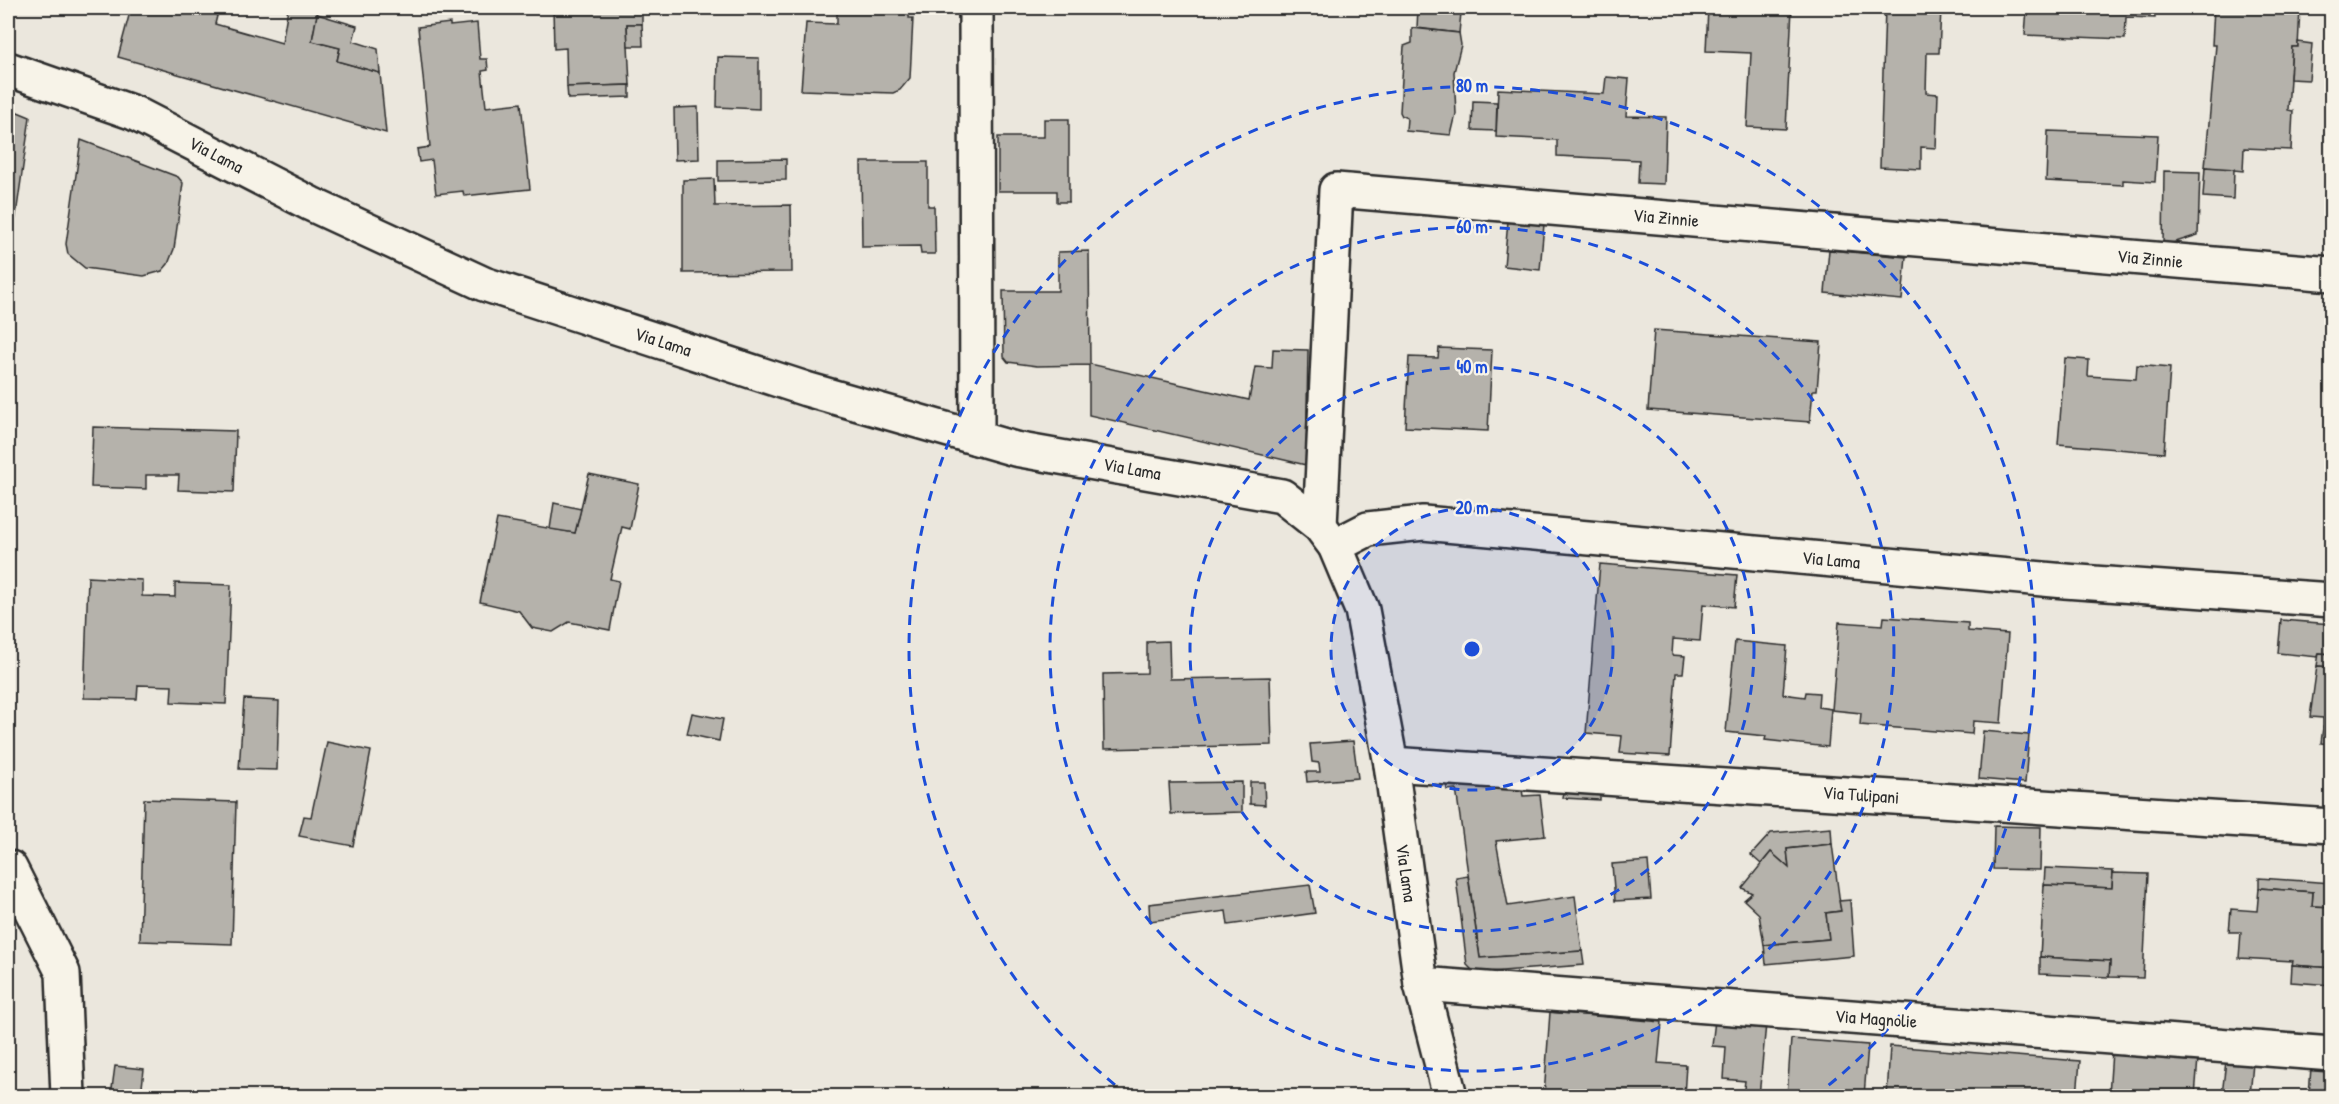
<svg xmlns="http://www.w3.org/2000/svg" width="2339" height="1104" font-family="'Patrick Hand',sans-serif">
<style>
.building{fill:#b5b2ab;stroke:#2b2b2b;stroke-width:1.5}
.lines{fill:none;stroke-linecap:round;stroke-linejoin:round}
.minor-casing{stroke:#2b2b2b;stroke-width:38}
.tertiary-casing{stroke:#2b2b2b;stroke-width:38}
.minor{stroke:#f7f3e8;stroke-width:33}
.tertiary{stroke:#f7f3e8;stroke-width:33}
.ring{fill:none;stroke:#1d4ed8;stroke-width:3;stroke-dasharray:10 8}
.labels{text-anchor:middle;stroke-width:4.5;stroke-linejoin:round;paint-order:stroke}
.street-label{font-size:18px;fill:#2b2b2b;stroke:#f7f3e8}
.centre{fill:#1d4ed8;stroke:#f7f3e8;stroke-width:3}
.ring-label{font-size:18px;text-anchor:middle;font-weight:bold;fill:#1d4ed8;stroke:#f7f3e8;stroke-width:4.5;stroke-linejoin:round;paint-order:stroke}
</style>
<rect width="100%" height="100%" fill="#ebe7dd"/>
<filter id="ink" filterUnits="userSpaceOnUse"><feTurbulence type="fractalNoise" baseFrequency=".0167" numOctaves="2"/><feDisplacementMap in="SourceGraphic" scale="12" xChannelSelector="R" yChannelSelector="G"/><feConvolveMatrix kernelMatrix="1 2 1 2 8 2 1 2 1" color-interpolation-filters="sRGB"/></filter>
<g filter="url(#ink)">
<g class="building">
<path d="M131,8h88l-4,16 67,19 6,-35 30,3 -6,30 28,7 -3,13 43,12 6,60 -268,-76z"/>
<path d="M553,8h89v16h-15l3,61 -63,2 -1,-39 -12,1z"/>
<path d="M837,8h72v10h4l-3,60 -10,12 -7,3 -92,-3 5,-67 31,1z"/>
<path d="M1406,8h46l-1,3z"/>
<path d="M1418,8l43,5 -2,20 -42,-5z"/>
<path d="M1708,8h84l-6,121 -39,-2 4,-74 -45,-2z"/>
<path d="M1885,8h56l-2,45h-12l-1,40 12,1 -2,54 -15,-1v22l-41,-2z"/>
<path d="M2027,8h128v10l-29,-1 -1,22 -100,-4z"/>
<path d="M2214,8h86l-2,39h-6l-4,63 5,1 -2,39 -47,-2 -1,23 -38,-4 11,-122h-4z"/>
<path d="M317,14l40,12 -4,15 25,8 2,24 -43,-12 3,-13 -28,-7z"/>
<path d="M450,23v3l27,-3 3,36h7l1,11 -6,1 4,36 35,-4 9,86 -66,7 -1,-5 -27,3 -4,-34 -13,2 -2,-13 13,-2 -12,-120z"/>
<path d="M627,24h15l1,22h-15z"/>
<path d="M1412,28l47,5 2,12 -7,27 2,42 -5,21 -45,-4 1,-13 -5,-2 -2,-4 4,-66 8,-3z"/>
<path d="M2298,42l14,2 -3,36 -19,-1 2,-32h6z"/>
<path d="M718,57l41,1v51l-42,-2z"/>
<path d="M1606,77l23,2 -3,37 40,1 -2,67 -26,-1 1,-23 -82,-4v-16l-61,-3 2,-48 106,5z"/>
<path d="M630,85v12l-62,2 -1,-12z"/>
<path d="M1473,101l24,1 -1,29 -24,-1z"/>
<path d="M698,107l1,52 -24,1 -1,-52z"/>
<path d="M8,108l22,9 -18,126h-4z"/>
<path d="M1044,119h25v83h-12v-11h-59v-54h46z"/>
<path d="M2048,131l110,4 -3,47 -32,-2v5l-77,-4z"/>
<path d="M81,140l97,37 5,6 -9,66 -6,15 -6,7 -18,5 -59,-8 -17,-14 -2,-10z"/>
<path d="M786,159v21l-68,1v-21z"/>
<path d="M861,162h67v44h6l1,48h-14l-1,-8 -58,1z"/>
<path d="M2205,167l29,2 -1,30 -30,-2z"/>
<path d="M2164,171l36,1 -2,63 -35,11z"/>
<path d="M714,179l1,27 76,-1 1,67 -109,1v-93z"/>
<path d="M1508,221l36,3 -4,46 -36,-4z"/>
<path d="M1829,250l77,7 -4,43 -77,-7z"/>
<path d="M1089,251l1,113 159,36 6,-33 17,1 1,-19 35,1 -2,115 -217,-50v-50l-52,1 -29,-4 -4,-5 -1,-66h55v-39z"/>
<path d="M1654,330l167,12 -4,48h-4l-3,32 -162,-12z"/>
<path d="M1439,348l53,2 -4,81 -83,-4 4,-70 29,1z"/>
<path d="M2065,358l24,2 -1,16 48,3 1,-14 33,3 -6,85 -106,-9z"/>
<path d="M93,427l143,4 -2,61 -56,-2 1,-15h-33v14l-55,-2z"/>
<path d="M589,474l50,10 -9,45 -8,-2 -12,52 9,2 -9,49 -41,-8 -16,10 -21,-4 -13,-17 -39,-9 17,-83 78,14z"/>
<path d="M554,503l27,6 -6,24 -25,-4z"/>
<path d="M1600,564l137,11 -3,32 -31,-3 -3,37 -27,-2 -1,16 13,1 -2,17h-7l-6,83 -50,-3 2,-17 -36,-3z"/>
<path d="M88,577l54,3v16l33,1v-14l56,2 -5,119 -55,-2 1,-16 -34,-1 -1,14 -53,-1z"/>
<path d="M1884,617l84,6v8l40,3 -7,89 -28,-2 -1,13 -112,-9 1,-12 -29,-3 7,-88 44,3z"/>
<path d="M2281,620l51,4v30l-13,-1 -1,4 -40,-4z"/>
<path d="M1169,641l1,38 100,-2 2,68 -168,4 -1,-75 44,-1v-31z"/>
<path d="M1735,641l52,5 -4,48 22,3 1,-5 13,1 -1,14 13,2 -3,38 -63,-7 1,-4 -40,-4z"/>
<path d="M2319,653l13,1v13l-15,-1z"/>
<path d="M2317,666l15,1v61l-9,-1v-9l-13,-1z"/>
<path d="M244,699l35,2 -2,69 -38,-1z"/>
<path d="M692,713l31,6 -4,22 -32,-7z"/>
<path d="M2323,727l9,1v16l-11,-1z"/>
<path d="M1983,731l46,4 -4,48 -46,-4z"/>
<path d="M1353,741l5,37 -51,4 -1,-10h14l-1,-9 -7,-1 -2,-18z"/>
<path d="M327,742l44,9 -18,95 -54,-10 5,-20 7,1z"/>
<path d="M1444,770l76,6 3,20 17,-1 5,41 -49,5 12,65 67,-10 7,55 -102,7 -24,-169 -9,1z"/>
<path d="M1242,782v30l-71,2 -2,-31z"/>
<path d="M1250,782h14l1,23 -15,-1z"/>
<path d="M1565,782l35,3v15l-37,-2z"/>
<path d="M144,799l92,3 -4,142 -92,-3z"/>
<path d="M1994,826l47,1 -1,43 -47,-1z"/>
<path d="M1831,828l1,16 -45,5 2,19 -18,-16 -10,12 -10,-9 20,-22z"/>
<path d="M1832,844l9,67 -15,2 3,26 -65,6 -5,-31 -15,-14 8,-7 -10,-5 29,-36 18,16 -2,-19z"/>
<path d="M1648,861l3,38 -36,2 -3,-37z"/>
<path d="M2045,868l68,3 -1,17 -68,-3z"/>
<path d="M2113,873l35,1 -5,104 -34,-1 1,-16 -70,-4 4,-72 68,3z"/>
<path d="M1468,876l12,82 102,-7 2,14 -109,8 -8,-8 -11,-87z"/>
<path d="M2259,878l73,5v24l-20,-1 1,-14 -54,-4z"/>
<path d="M1310,885l5,28 -87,12 -2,-14 -76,10 -1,-17z"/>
<path d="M2259,888l54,4 -1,14 20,1v61l-40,-3 1,-4 -54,-3 2,-26h-12l2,-23 26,2z"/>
<path d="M1850,900l4,56 -88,8 -2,-19 65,-6 -3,-26 15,-2 -2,-10z"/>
<path d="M2040,957l70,4 -1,16 -69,-3z"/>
<path d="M2292,965l40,3v17l-41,-3z"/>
<path d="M1550,1012l112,10 -4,41 28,2 -2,31h-140z"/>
<path d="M1715,1020l51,4 -7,72h-16l2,-15 -21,-2 2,-32 -14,-1z"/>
<path d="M1791,1039l77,6 -4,51h-77z"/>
<path d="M1890,1046l190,15 -3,35h-190z"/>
<path d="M2112,1051l86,7 -3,38h-86z"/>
<path d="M8,1059l5,37h-5z"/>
<path d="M2226,1061l27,2 -3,33 -28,-1z"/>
<path d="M115,1066l29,3 -3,27h-30z"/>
<path d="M2311,1067l21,2v27h-23z"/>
</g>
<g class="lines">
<defs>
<g id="minor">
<path d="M976,8l1,430"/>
<path d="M1320,526l16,-336 996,84"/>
<path d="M1335,546l33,-17 55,-6 642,58 267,19"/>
<path d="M1391,764l941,62"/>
<path d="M8,868h2l53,105 5,123"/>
<path d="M1421,984l911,70"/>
</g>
<path id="tertiary" d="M8,69l126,44 177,91 173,80 322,105 209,60 267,47 38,30 15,20 27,64 29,154 30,220 29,112"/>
</defs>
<use href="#minor" class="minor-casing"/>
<use href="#tertiary" class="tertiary-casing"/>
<use href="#minor" class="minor"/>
<use href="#tertiary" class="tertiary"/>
</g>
</g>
<circle cx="1472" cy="649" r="141" fill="#1d4ed8" fill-opacity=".12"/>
<g class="ring">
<circle cx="1472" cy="649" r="141"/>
<circle cx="1472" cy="649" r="282"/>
<circle cx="1472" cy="649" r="422"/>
<path d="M1129 1096A563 563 0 1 1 1815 1096"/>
</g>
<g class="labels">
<g class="street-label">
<text transform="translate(216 155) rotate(27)" y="6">Via Lama</text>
<text transform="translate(1666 218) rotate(5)" y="6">Via Zinnie</text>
<text transform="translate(2150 259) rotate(5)" y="6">Via Zinnie</text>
<text transform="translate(663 342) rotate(18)" y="6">Via Lama</text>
<text transform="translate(1132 469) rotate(10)" y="6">Via Lama</text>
<text transform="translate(1831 560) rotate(5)" y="6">Via Lama</text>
<text transform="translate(1861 795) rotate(4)" y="6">Via Tulipani</text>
<text transform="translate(1406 873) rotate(82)" y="6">Via Lama</text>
<text transform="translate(1876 1019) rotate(4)" y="6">Via Magnolie</text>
</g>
</g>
<circle cx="1472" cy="649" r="9" class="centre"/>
<g class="ring-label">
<text x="1472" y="92">80 m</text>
<text x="1472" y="233">60 m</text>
<text x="1472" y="373">40 m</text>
<text x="1472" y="514">20 m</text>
</g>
<rect width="2339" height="1104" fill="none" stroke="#f7f3e8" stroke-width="30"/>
<rect x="15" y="15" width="2309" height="1074" fill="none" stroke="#2b2b2b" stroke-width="2" filter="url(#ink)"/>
</svg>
